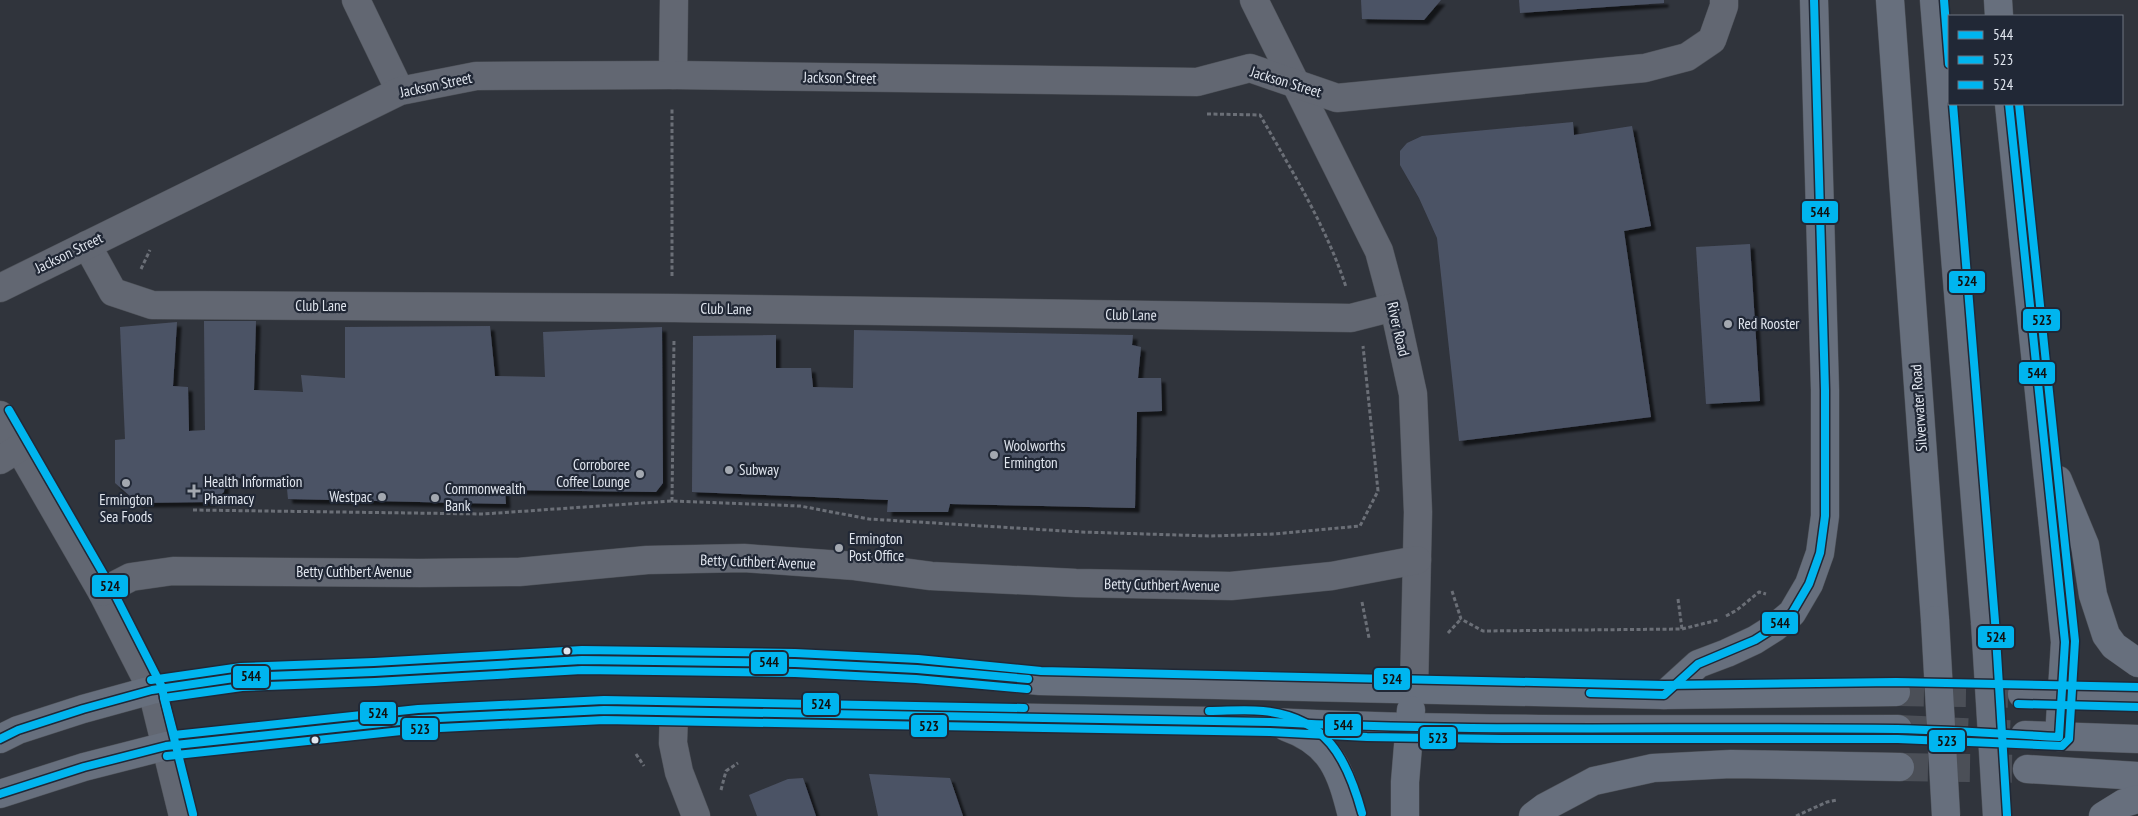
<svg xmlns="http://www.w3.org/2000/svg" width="2138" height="816" font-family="'PT Sans Narrow',sans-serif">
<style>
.building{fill:#4c5365;filter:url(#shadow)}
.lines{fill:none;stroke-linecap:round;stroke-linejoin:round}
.highway-tunnel{stroke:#4b4f57;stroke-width:28;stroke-dasharray:28 14;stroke-linecap:butt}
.minor-casing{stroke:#4d5158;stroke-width:29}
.highway-casing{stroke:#4d5158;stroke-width:29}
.path{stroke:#6b6f77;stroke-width:3;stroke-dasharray:4 2.5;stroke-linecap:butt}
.minor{stroke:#626772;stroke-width:28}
.highway{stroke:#676f7d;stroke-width:28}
.highway-bridge-casing{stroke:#4d5158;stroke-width:29;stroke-linecap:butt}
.highway-bridge{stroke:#676f7d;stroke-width:28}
.bus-1-casing{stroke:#212836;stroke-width:11}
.bus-2-casing{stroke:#212836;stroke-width:11}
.bus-3-casing{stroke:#212836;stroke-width:11}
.bus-1{stroke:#00b5ef;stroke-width:8}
.bus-2{stroke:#00b5ef;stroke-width:8}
.bus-3{stroke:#00b5ef;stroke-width:8}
.poi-dot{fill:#a3a8b0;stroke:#212836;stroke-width:2}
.bus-dot{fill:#e1e6ef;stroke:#212836;stroke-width:2}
.labels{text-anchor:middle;stroke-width:4.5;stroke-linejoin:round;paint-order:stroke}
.street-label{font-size:15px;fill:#e1e6ef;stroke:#212836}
.poi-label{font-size:15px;fill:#e1e6ef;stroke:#212836;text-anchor:start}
.line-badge{stroke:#212836;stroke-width:2}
.pale-badge-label{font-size:14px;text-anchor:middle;font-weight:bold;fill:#111}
</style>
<defs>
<filter id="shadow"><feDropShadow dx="4.5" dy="4.5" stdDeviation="1" flood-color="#0009"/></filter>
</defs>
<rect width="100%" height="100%" fill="#30343c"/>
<g class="building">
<path d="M1361,0h80l-17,20 -62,-1z"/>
<path d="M1519,0h145v3l-144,10z"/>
<path d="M1573,122l1,13 58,-9 19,100 -27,5 27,186 -192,24 -22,-203 -18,-40 -19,-33v-14l7,-8 15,-7z"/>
<path d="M1750,244l10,157 -54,3 -10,-157z"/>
<path d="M204,321h52l-2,69 49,2 -2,-17 44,3v-51l145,-1 5,50 50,1 -2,-45 119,-5 1,156 -7,9 -151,-2 1,14 -218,-5 -2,-20 -61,-1 -1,14 -13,10 -73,1 -23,-20v-43l10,-1 -5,-112 57,-5 -4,64 15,1 1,44 16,-1z"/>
<path d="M854,330l279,5 -1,10 9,2 -3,31h23l1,33 -25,1 -2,96 -185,-4 -2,8h-61l1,-12 -196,-8 1,-156 83,-1v33h35l2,19 40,1z"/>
<path d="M869,774l81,4 13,38h-85z"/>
<path d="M803,778l13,38h-59l-8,-21 39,-16z"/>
</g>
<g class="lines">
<g class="highway-tunnel">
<path d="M1896,692l126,2"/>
<path d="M1898,729l127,6"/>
<path d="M1900,767l127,2"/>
</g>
<defs>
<g id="minor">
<path d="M356,0l44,91"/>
<path d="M1254,0l125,251 15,56 19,87 5,118 -4,177"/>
<path d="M673,75l1,-75"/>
<path d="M87,245l26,47 39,13 521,3 678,10 43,-11"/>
<path d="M0,288l400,-197 76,-15 197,-1 524,7 53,-14 87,30 308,-30 42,-11 25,-17 12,-34v-6"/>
<path d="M0,415l102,177 50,98 31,126"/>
<path d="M0,460l19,-12"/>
<path d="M102,592l29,-15 42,-6 247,2 99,-1 128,-12 97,-2 111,8 76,10 145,7 155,3 101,-10 85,-16"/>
<path d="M674,711l-1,32 6,29 17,44"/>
</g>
<g id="highway">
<path d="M1890,0l45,620"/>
<path d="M1934,0l51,622"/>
<path d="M1998,0l1,16"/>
<path d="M2009,104l56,538 -6,95"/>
<path d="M2058,480l27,65 8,50 13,40 8,11 24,17"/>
<path d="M2022,694l116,3"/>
<path d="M1664,695l34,-31 29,-11 28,-13 19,-12 18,-15 17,-29 11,-31 5,-37v-126l-11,-390"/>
<path d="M1286,727c46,16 55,45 66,89"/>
<path d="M2025,735l113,4"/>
<path d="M0,739l18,-9 65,-21 69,-19 89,-13 133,-5 208,-12 213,3 122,6 123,12 624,14 232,-3"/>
<path d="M2027,769l111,7"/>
<path d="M0,794l84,-27 82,-21 253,-27 185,-9 666,12c209,10 419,7 628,7"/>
<path d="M1405,816v-34l6,-72"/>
<path d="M1533,816l12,-9 49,-26 59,-13 78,-4 169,3"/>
<path d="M2103,816l21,-13 14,-4"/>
</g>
</defs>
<use href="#minor" class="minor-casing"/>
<use href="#highway" class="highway-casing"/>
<g class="path">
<path d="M1207,114l53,1c32,56 66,111 86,172"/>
<path d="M141,269l9,-19"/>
<path d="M672,276v-169"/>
<path d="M672,501l2,-162"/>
<path d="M193,510l290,4 189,-13 128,5 69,13 212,13 129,4 64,-2 86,-8 18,-35 -15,-145"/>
<path d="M1452,591l9,28 22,12 199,-2 36,-9"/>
<path d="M1678,599l4,30"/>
<path d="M1362,602l7,36"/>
<path d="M1726,616l11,-6 22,-18 7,2"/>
<path d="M1448,633l13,-14"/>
<path d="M636,754l8,12"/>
<path d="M721,790l5,-19 12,-8"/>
<path d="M1796,816l31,-14 10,-2"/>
</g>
<use href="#minor" class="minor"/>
<use href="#highway" class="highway"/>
<defs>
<g id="highway-bridge">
<path d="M1935,620l11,196"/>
<path d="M1985,622l12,194"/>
</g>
</defs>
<use href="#highway-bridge" class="highway-bridge-casing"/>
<use href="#highway-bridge" class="highway-bridge"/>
<defs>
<g id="bus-1">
<path d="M1590,693l74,2 34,-31 57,-24 19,-12 18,-15 17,-29 11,-31 5,-37v-126l-11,-390"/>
<path d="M0,739l18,-9 65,-21 69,-19 89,-13 133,-5 208,-12 213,3 122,6 111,10"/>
<path d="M0,794l84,-27 82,-21 253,-27 185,-9 666,12c209,11 418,4 627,7 54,1 108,5 162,8l6,-95 -56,-538"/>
</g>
<g id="bus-2">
<path d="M2018,704l120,3"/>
<path d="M167,756l253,-27 184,-9 666,12 97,5 135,2h396l164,7 7,-7 6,-98 -56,-537"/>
<path d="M193,814l-29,-116 78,-11 133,-5 207,-12 213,3 121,6 111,10"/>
</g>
<g id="bus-3">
<path d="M1944,0l5,64"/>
<path d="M1953,104l42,517 12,194"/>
<path d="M9,410l102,177 50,98 13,50 244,-26 186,-9 420,8"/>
<path d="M151,680l90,-13 133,-5 208,-12 213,3 123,6 123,12 623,14 232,-3 242,5"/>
<path d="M1209,711c18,0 36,-2 54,0 63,6 84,47 99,102"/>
</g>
</defs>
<use href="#bus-1" class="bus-1-casing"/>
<use href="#bus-2" class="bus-2-casing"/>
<use href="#bus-3" class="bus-3-casing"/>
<use href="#bus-1" class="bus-1"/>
<use href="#bus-2" class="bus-2"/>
<use href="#bus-3" class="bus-3"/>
</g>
<g class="poi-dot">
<circle cx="1728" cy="324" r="5"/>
<circle cx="994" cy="455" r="5"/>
<circle cx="729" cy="470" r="5"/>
<circle cx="640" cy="474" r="5"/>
<circle cx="126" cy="483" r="5"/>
<path d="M191.5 483.5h5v5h5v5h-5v5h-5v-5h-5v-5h5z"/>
<circle cx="382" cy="497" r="5"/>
<circle cx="435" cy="498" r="5"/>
<circle cx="839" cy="548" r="5"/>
</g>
<g class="bus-dot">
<circle cx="567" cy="651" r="4.5"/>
<circle cx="315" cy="740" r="4.5"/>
</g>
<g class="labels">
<g class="street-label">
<text transform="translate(840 78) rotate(1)" y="5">Jackson Street</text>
<text transform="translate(1286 82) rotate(17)" y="5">Jackson Street</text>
<text transform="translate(436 85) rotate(-12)" y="5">Jackson Street</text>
<text transform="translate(69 253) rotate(-26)" y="5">Jackson Street</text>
<text x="321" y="311">Club Lane</text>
<text transform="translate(726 309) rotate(1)" y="5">Club Lane</text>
<text transform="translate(1131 315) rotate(1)" y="5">Club Lane</text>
<text transform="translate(1398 329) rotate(77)" y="5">River Road</text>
<text transform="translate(1919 408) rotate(-94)" y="5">Silverwater Road</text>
<text transform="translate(758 562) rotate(2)" y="5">Betty Cuthbert Avenue</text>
<text x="354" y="577">Betty Cuthbert Avenue</text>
<text transform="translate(1162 585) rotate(1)" y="5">Betty Cuthbert Avenue</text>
</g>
<g class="poi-label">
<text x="1738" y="329">Red Rooster</text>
<text x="1004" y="451">Woolworths<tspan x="1004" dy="17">Ermington</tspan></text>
<text x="630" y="470" text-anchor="end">Corroboree<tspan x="630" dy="17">Coffee Lounge</tspan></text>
<text x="739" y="475">Subway</text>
<text x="204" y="487">Health Information<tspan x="204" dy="17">Pharmacy</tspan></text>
<text x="445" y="494">Commonwealth<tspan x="445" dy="17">Bank</tspan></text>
<text x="372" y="502" text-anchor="end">Westpac</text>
<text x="126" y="505" text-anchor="middle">Ermington<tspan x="126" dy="17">Sea Foods</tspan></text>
<text x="849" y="544">Ermington<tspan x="849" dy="17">Post Office</tspan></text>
</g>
</g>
<g class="line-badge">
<rect x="1801" y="200" width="38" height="24" rx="5" fill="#00b5ef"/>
<rect x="1948" y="270" width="38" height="24" rx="5" fill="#00b5ef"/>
<rect x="2022" y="308" width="39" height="24" rx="5" fill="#00b5ef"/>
<rect x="2018" y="361" width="38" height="24" rx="5" fill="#00b5ef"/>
<rect x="91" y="574" width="38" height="24" rx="5" fill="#00b5ef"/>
<rect x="1761" y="611" width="38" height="24" rx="5" fill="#00b5ef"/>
<rect x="1977" y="625" width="38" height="24" rx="5" fill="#00b5ef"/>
<rect x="750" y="651" width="38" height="24" rx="5" fill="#00b5ef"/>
<rect x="232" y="665" width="38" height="24" rx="5" fill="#00b5ef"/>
<rect x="1373" y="667" width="38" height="24" rx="5" fill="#00b5ef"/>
<rect x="802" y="692" width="38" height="24" rx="5" fill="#00b5ef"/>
<rect x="359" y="701" width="38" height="24" rx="5" fill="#00b5ef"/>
<rect x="1324" y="713" width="38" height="24" rx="5" fill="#00b5ef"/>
<rect x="910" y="714" width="38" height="24" rx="5" fill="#00b5ef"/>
<rect x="401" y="717" width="38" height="24" rx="5" fill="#00b5ef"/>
<rect x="1419" y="726" width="38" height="24" rx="5" fill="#00b5ef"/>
<rect x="1928" y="729" width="38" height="24" rx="5" fill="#00b5ef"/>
</g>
<g class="pale-badge-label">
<text x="1820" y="217">544</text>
<text x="1967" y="286">524</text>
<text x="2042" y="325">523</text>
<text x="2037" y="378">544</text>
<text x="110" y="591">524</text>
<text x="1780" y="628">544</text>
<text x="1996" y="642">524</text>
<text x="769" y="667">544</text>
<text x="251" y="681">544</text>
<text x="1392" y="684">524</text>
<text x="821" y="709">524</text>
<text x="378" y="718">524</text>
<text x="1343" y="730">544</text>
<text x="929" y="731">523</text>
<text x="420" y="734">523</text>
<text x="1438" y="743">523</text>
<text x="1947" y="746">523</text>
</g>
<rect x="1948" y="15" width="175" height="90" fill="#212836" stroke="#6e7480"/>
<rect x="1958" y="31" width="25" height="8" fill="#00b5ef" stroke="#6e7480"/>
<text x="1993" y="40" font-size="15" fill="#e1e6ef">544</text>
<rect x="1958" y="56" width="25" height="8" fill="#00b5ef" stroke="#6e7480"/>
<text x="1993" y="65" font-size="15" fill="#e1e6ef">523</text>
<rect x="1958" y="81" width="25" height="8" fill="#00b5ef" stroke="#6e7480"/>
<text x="1993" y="90" font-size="15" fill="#e1e6ef">524</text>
</svg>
